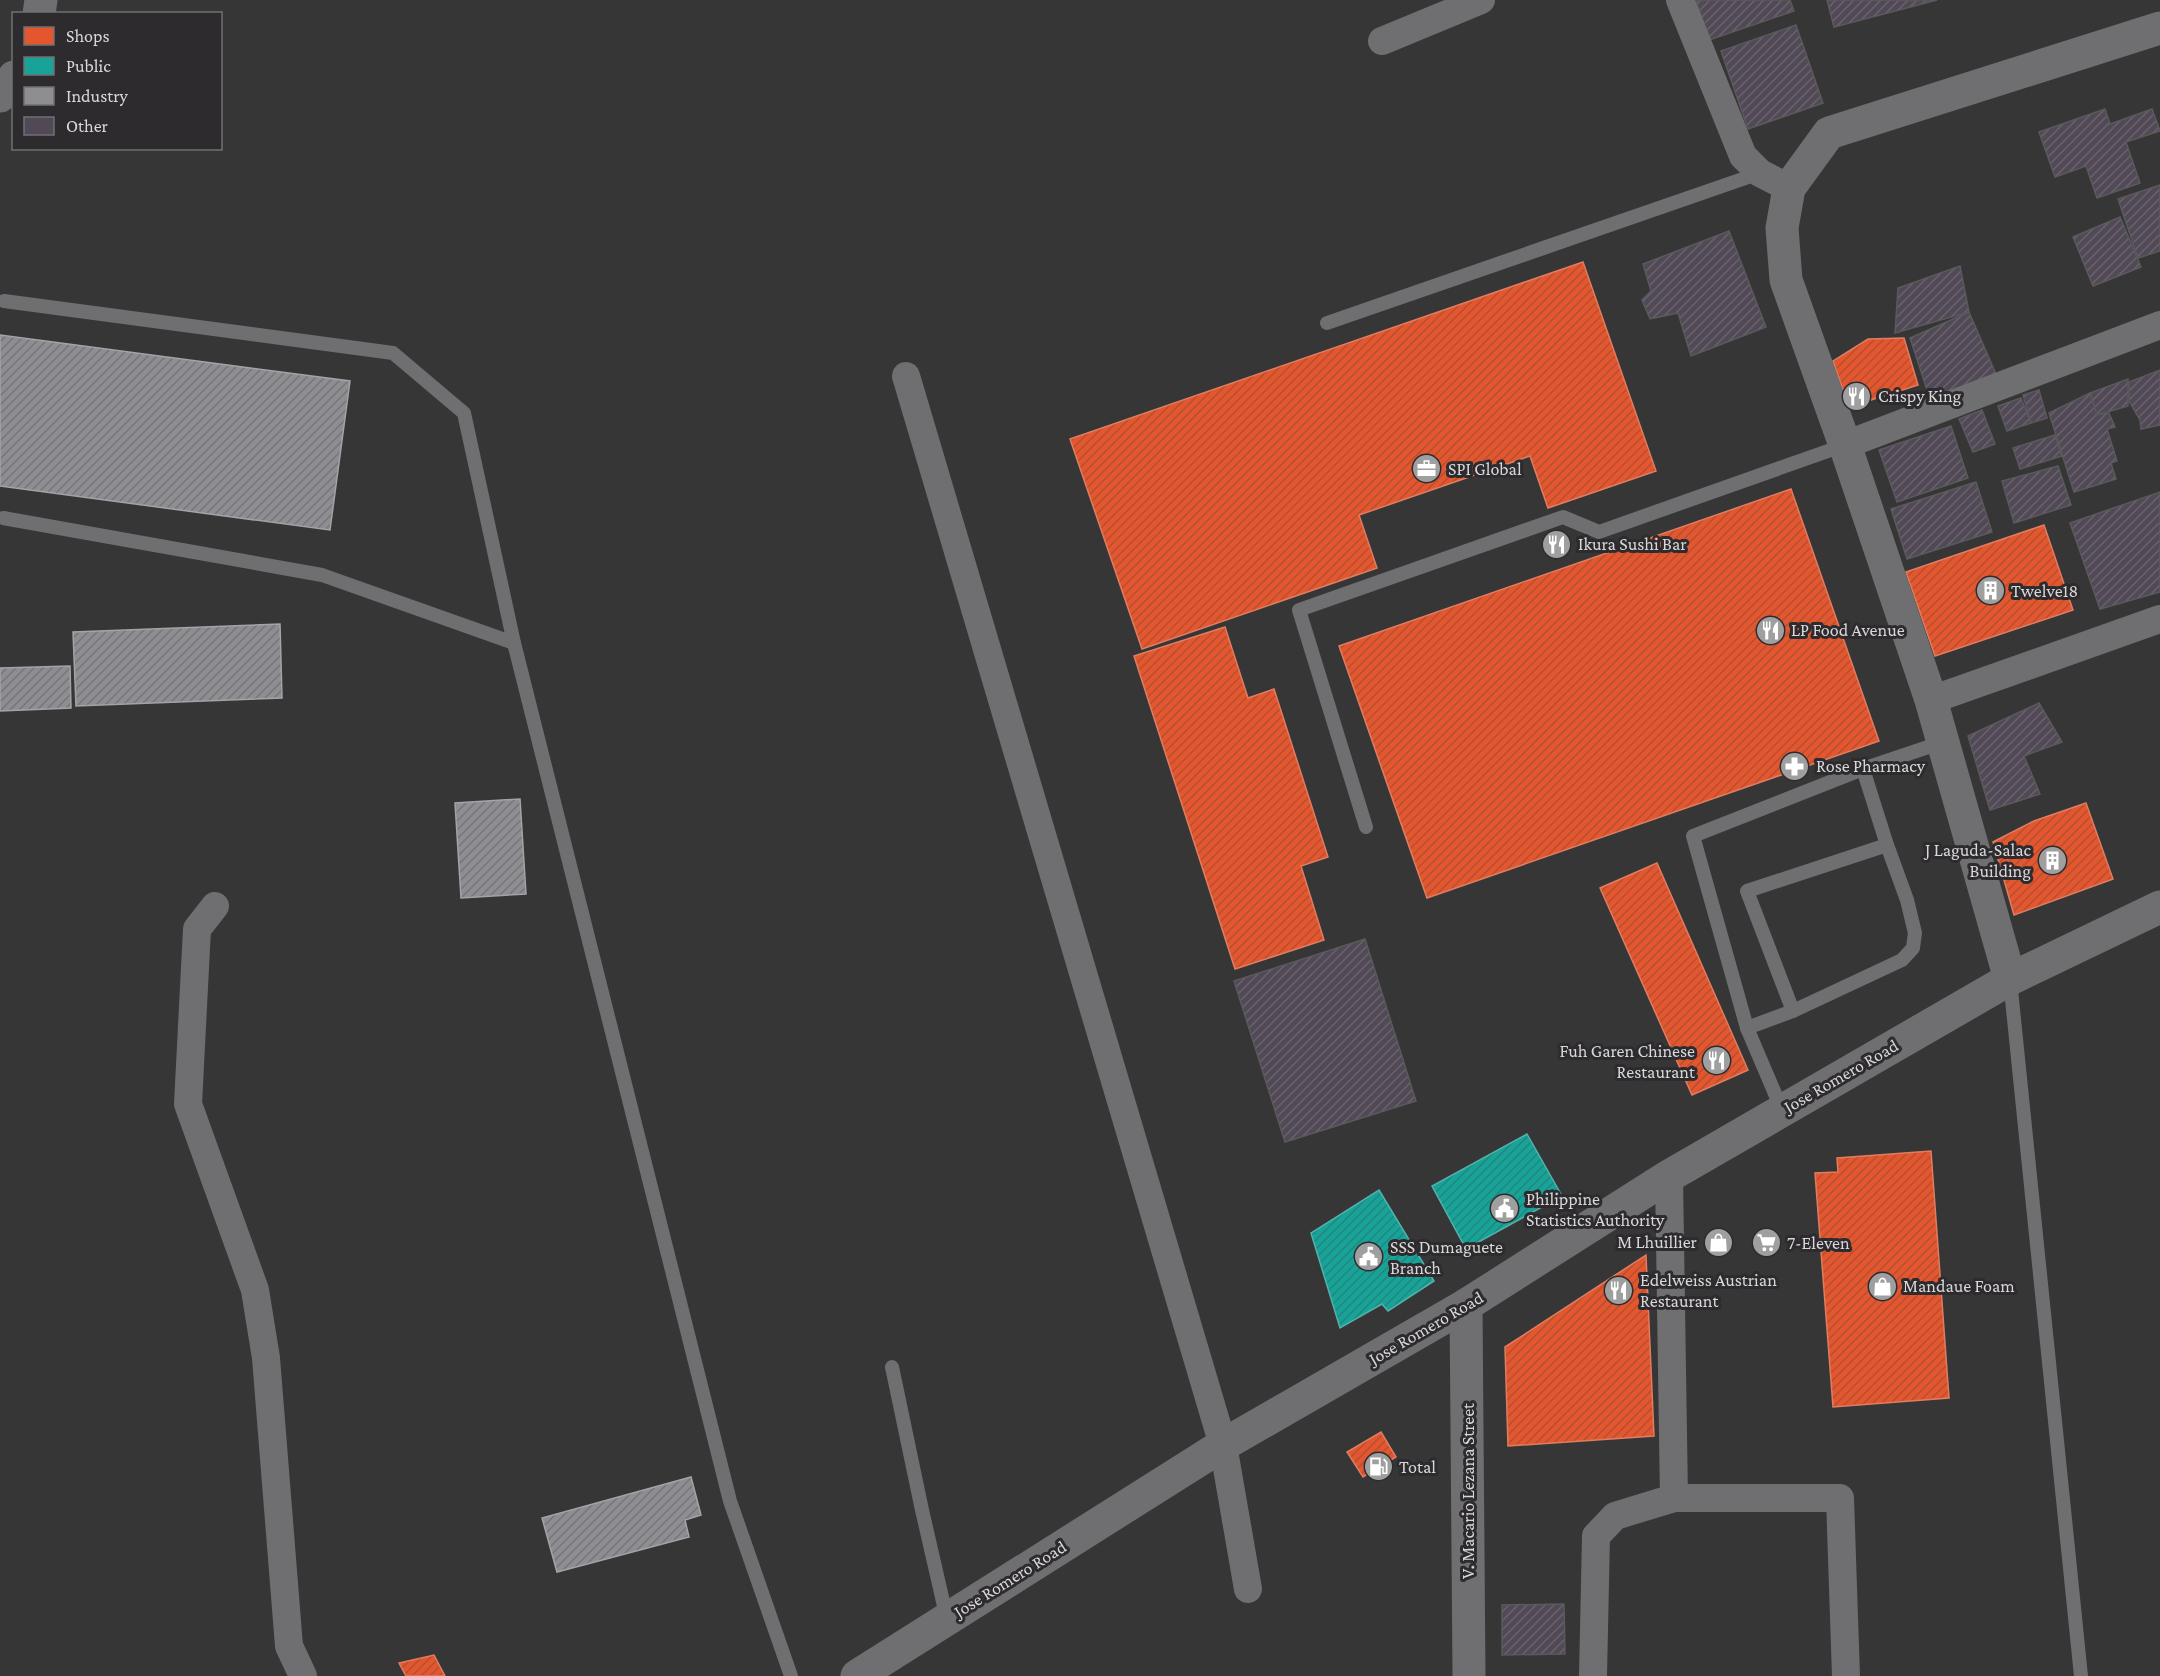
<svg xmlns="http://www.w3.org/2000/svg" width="2160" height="1676" font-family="'Crimson Pro',serif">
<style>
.shops{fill:url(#shops-hatch);stroke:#e07d61;stroke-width:1.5}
.public{fill:url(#public-hatch);stroke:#51b3ac;stroke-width:1.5}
.industry{fill:url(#industry-hatch);stroke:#a4a3a7;stroke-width:1.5}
.building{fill:url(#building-hatch);stroke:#5a595b;stroke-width:1.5}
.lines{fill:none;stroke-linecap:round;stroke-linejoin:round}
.lane{stroke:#6f6e70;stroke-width:14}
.street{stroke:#6f6e70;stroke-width:28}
.secondary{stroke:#6f6e70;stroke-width:33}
.labels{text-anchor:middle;stroke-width:6;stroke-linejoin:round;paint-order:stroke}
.poi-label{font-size:18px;fill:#d8d7d9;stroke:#2d2b2e;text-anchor:start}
.street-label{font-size:18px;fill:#d8d7d9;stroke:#2d2b2e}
</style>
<defs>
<pattern id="shops-hatch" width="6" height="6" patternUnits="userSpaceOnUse" patternTransform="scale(1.5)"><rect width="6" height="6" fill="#e4572e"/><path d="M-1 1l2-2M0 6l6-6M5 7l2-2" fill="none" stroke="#b35034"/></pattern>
<pattern id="public-hatch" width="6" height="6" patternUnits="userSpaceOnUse" patternTransform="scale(1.5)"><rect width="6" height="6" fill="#17a398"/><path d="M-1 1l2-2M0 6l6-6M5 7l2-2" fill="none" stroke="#24857e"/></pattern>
<pattern id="industry-hatch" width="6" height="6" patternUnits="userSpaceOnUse" patternTransform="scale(1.5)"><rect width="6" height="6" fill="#8d8d92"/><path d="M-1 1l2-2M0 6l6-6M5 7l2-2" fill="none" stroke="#76767a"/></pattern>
<pattern id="building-hatch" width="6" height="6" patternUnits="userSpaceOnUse" patternTransform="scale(1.5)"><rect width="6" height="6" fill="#514955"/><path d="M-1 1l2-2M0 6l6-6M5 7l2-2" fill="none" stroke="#69626d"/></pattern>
</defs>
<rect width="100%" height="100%" fill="#373637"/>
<g class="shops">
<path d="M1583,262l73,209 -108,37 -18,-52 -171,59 18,53 -235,81 -72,-210z"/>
<path d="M1904,338l14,47 -69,22 -16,-46 35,-22z"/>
<path d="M1791,489l88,252 -452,157 -88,-252z"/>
<path d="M2044,525l29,85 -138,46 -29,-84z"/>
<path d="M1225,627l23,71 26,-9 54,168 -27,9 23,74 -89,29 -101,-313z"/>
<path d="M2086,803l27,76 -99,36 -21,-73 41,-21z"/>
<path d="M1657,863l91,207 -56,25 -92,-207z"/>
<path d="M1931,1151l18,247 -116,9 -18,-234 23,-1 -1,-14z"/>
<path d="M1646,1255l8,181 -146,10 -3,-99z"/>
<path d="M1381,1432l15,25 -33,20 -16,-25z"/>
<path d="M434,1655l11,21h-39l-7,-13z"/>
</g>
<g class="public">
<path d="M1527,1134l35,62 -96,53 -34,-63z"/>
<path d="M1379,1190l55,91 -46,30 -6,-7 -42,24 -29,-95z"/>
</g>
<g class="industry">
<path d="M0,335l350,46 -20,149 -330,-44z"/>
<path d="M280,624l2,74 -206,8 -3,-74z"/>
<path d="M70,666l1,42 -71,3v-43z"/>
<path d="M520,799l6,95 -65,4 -6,-95z"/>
<path d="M691,1477l10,38 -16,5 4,17 -132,35 -15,-54z"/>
</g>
<g class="building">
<path d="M1700,0h90l4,11 -85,29 -13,-39z"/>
<path d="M1827,0h110l-103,27z"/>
<path d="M1796,25l27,78 -75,26 -27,-78z"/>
<path d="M2105,109l5,15 42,-15 8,22 -34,11 14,41 -43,15 -11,-32 -31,11 -16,-45z"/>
<path d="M2160,185v66l-22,7 -20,-59z"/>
<path d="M2120,217l21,50 -48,19 -20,-49z"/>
<path d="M1729,231l37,96 -75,29 -13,-43 -28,6 -8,-19 9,-9 -8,-27z"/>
<path d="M1960,266l9,46 -74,21 3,-45z"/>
<path d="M1969,312l30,69 -69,18 -20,-61z"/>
<path d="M2160,370v55l-19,4 -1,-9 -11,-19v-19z"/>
<path d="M2128,379v27l-31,9 -7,-22z"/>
<path d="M2039,390l8,28 -16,5 -8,-28z"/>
<path d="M2090,393l7,22 12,-2 6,14 -8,2 10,32 -6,2 5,16 -42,13 -25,-79z"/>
<path d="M2021,398l10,25 -24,8 -9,-25z"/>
<path d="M1982,410l13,34 -22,8 -14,-33z"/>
<path d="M1951,426l17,52 -71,24 -18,-52z"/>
<path d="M2055,435l7,21 -42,13 -7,-21z"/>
<path d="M2058,466l13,39 -57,18 -12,-42z"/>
<path d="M1976,482l16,50 -85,27 -16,-50z"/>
<path d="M2160,492v100l-60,17 -30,-86z"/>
<path d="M2039,703l23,39 -38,14 16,38 -50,16 -22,-74z"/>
<path d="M1365,939l51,162 -131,41 -51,-161z"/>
<path d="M1564,1604l1,50 -63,1v-50z"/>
</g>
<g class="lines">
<g class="lane">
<path d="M4,301l389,52 71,60 50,230 216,858 61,175"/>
<path d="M1327,323l433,-150"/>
<path d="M3,518l319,57 192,68"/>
<path d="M1366,827l-67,-217 264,-93 36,15 246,-87"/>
<path d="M2010,980l71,696"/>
<path d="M1793,1011l-46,-120 140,-46"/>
<path d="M1747,1028l46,-17 109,-51 11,-12 2,-15 -8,-33 -20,-55 -24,-76"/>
<path d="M1782,1110l-35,-82 -54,-192 170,-67 80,-27"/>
<path d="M892,1367l30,143 25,109"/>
</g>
<g class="street">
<path d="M1680,0l63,156 17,17 29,15"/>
<path d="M1382,41l99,-41"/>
<path d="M906,376l317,1069 25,144"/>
<path d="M1845,445l315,-120"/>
<path d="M1931,700l229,-81"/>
<path d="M215,906l-18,23 -9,175 67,186 11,68 23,288 14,30"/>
<path d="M1669,1176l5,322h166l6,178"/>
<path d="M1593,1676l3,-140 19,-20 59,-18"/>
</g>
<g class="secondary">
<path d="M39,14l2,-14"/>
<path d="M0,96l14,-19"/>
<path d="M2010,979l-79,-279 -86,-255 -59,-165 -4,-52 7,-40 40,-55 331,-105"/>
<path d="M1466,1305l3,371"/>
<path d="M857,1676l366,-231 243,-140 203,-129 341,-197 150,-72"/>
</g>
</g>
<defs>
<symbol id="restaurant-disc" viewBox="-11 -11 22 22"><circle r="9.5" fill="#a09fa0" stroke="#2d2b2e"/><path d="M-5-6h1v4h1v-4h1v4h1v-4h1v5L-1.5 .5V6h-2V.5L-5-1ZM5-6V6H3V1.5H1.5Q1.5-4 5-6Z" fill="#fff"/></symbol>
<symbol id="office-disc" viewBox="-11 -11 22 22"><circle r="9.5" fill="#a09fa0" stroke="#2d2b2e"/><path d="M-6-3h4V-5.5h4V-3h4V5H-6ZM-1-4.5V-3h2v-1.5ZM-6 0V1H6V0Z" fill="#fff"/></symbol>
<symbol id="building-disc" viewBox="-11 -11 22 22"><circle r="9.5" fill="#a09fa0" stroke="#2d2b2e"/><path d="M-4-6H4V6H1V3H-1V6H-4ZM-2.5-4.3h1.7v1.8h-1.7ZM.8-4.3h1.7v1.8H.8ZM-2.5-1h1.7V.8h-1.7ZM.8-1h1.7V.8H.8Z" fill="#fff"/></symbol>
<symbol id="pharmacy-disc" viewBox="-11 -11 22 22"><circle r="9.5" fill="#a09fa0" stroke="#2d2b2e"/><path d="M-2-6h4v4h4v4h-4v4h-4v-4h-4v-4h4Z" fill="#fff"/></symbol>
<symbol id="civic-disc" viewBox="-11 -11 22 22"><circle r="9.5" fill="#a09fa0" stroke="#2d2b2e"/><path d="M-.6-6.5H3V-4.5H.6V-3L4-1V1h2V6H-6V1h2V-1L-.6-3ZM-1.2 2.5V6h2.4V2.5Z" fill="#fff"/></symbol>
<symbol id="shop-disc" viewBox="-11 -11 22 22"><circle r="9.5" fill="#a09fa0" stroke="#2d2b2e"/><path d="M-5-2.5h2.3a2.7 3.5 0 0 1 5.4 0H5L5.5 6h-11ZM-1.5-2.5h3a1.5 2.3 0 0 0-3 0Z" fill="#fff"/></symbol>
<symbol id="supermarket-disc" viewBox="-11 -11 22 22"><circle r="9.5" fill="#a09fa0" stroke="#2d2b2e"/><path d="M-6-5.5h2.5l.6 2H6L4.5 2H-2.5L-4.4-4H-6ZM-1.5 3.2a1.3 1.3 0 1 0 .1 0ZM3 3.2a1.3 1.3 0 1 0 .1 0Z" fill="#fff"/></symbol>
<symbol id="fuel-disc" viewBox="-11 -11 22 22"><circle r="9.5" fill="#a09fa0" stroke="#2d2b2e"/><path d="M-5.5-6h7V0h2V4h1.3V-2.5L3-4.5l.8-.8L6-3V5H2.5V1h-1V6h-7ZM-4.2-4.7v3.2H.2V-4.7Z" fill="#fff"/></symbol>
</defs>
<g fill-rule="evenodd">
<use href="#restaurant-disc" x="1840" y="380" width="33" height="33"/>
<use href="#office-disc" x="1410" y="452" width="33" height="33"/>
<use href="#restaurant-disc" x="1540" y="528" width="33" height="33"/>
<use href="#building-disc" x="1974" y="574" width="33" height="33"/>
<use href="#restaurant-disc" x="1754" y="614" width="33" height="33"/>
<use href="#pharmacy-disc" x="1778" y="750" width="33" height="33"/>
<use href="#building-disc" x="2036" y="844" width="33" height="33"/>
<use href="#restaurant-disc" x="1700" y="1044" width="33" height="33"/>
<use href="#civic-disc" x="1488" y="1192" width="33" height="33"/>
<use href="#shop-disc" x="1702" y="1226" width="33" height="33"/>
<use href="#supermarket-disc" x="1750" y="1226" width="33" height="33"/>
<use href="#civic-disc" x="1352" y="1240" width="33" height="33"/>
<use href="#shop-disc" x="1866" y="1270" width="33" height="33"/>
<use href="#restaurant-disc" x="1602" y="1274" width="33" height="33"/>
<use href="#fuel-disc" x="1362" y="1450" width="33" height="33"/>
</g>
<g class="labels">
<g class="poi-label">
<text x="1878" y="402">Crispy King</text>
<text x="1448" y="475">SPI Global</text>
<text x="1578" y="550">Ikura Sushi Bar</text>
<text x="2011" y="597">Twelve18</text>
<text x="1791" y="636">LP Food Avenue</text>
<text x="1816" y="772">Rose Pharmacy</text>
<text x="2031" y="856" text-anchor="end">J Laguda-Salac<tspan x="2031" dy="21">Building</tspan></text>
<text x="1695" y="1057" text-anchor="end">Fuh Garen Chinese<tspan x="1695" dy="21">Restaurant</tspan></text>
<text x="1526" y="1205">Philippine<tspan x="1526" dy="21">Statistics Authority</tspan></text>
<text x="1697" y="1248" text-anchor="end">M Lhuillier</text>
<text x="1787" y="1249">7-Eleven</text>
<text x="1390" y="1253">SSS Dumaguete<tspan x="1390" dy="21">Branch</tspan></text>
<text x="1640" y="1286">Edelweiss Austrian<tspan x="1640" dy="21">Restaurant</tspan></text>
<text x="1903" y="1292">Mandaue Foam</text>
<text x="1399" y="1473">Total</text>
</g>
<g class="street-label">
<text transform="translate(1841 1076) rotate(-30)" y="6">Jose Romero Road</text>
<text transform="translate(1426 1328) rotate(-30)" y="6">Jose Romero Road</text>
<text transform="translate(1468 1491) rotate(-90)" y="6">V. Macario Lezana Street</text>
<text transform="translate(1010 1579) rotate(-32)" y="6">Jose Romero Road</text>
</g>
</g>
<rect x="12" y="12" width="210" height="138" fill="#2d2b2e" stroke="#717072" stroke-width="1.5"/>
<rect x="24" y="27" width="30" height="18" fill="#e4572e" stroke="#717072" stroke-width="1.5"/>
<text x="66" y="42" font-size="18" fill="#d8d7d9">Shops</text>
<rect x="24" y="57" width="30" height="18" fill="#17a398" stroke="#717072" stroke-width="1.5"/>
<text x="66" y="72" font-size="18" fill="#d8d7d9">Public</text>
<rect x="24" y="87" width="30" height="18" fill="#8d8d92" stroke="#717072" stroke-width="1.5"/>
<text x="66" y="102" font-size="18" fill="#d8d7d9">Industry</text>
<rect x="24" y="117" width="30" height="18" fill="#514955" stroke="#717072" stroke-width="1.5"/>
<text x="66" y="132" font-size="18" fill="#d8d7d9">Other</text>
</svg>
